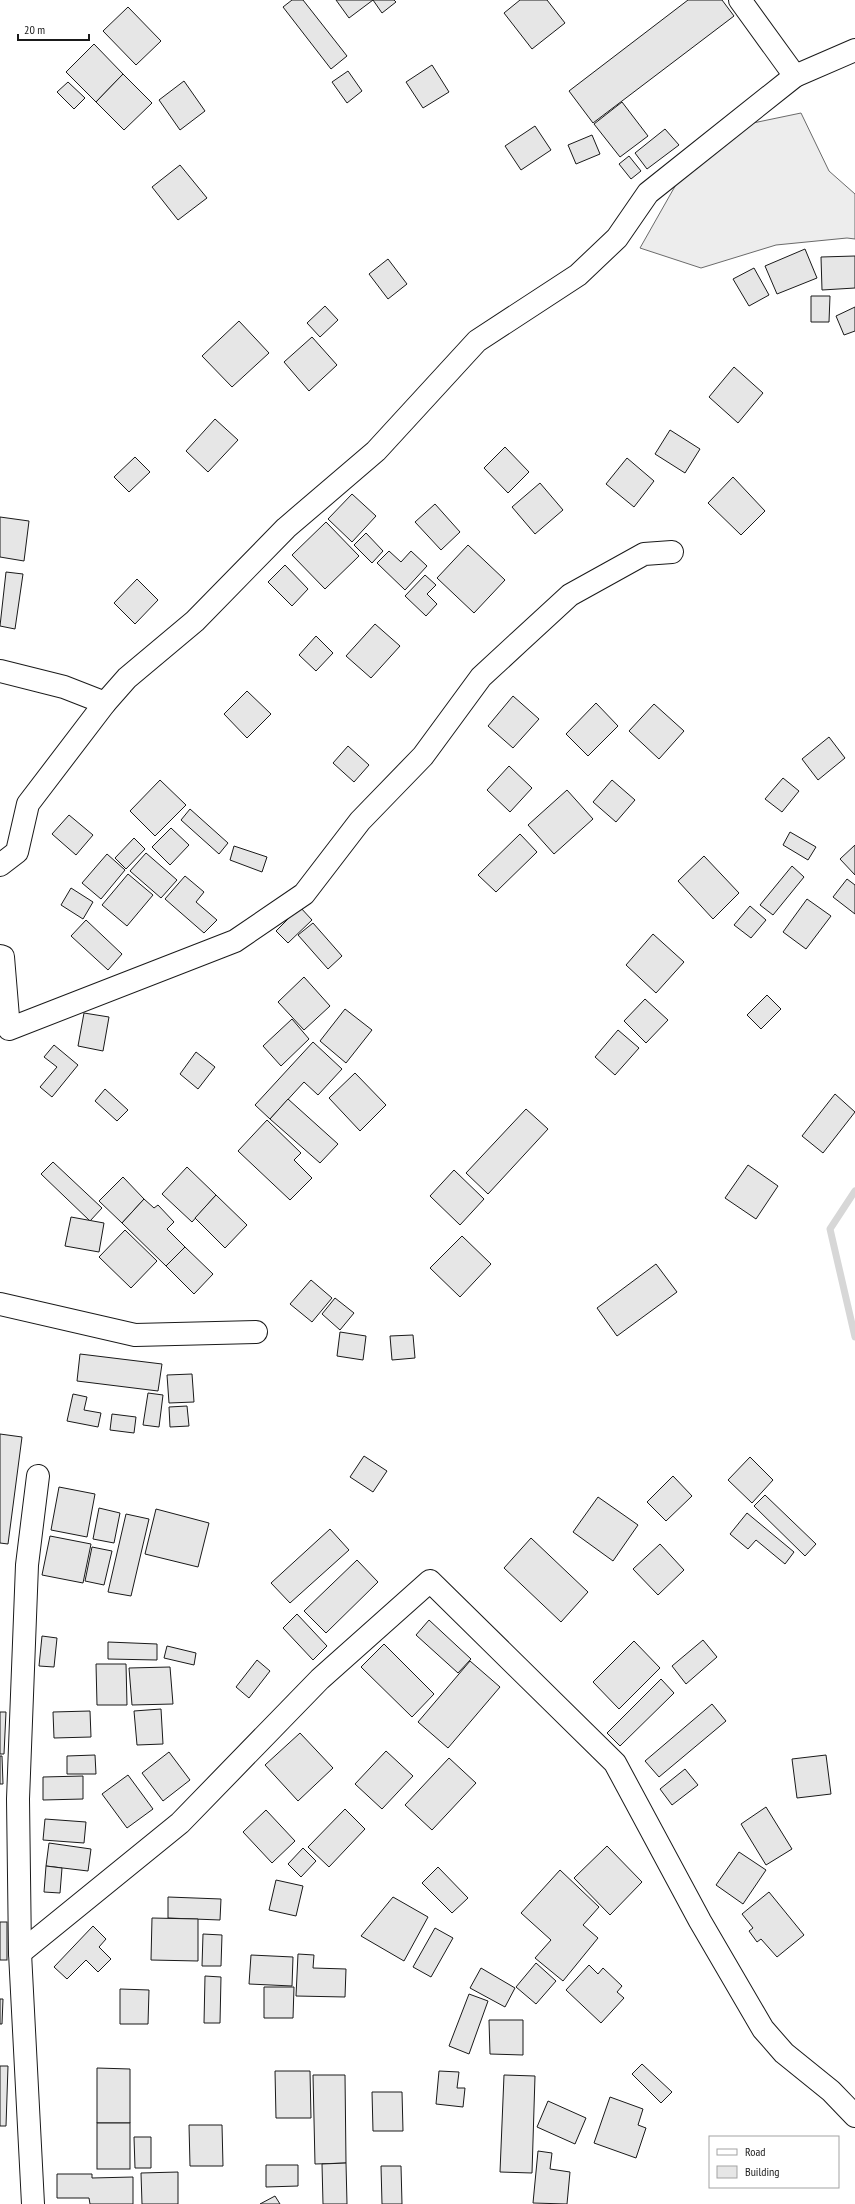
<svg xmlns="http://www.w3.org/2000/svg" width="855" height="2204" font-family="'PT Sans Narrow',sans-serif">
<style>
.built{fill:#ededed;stroke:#6a6a6a}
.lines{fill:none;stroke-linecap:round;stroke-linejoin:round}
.stream{stroke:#d7d7d7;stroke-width:7}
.building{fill:#e6e6e6;stroke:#1a1a1a}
.minor-casing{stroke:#1a1a1a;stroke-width:24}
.minor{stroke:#fff;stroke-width:22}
</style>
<rect width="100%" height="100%" fill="#fff"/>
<path class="built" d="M801,113l28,58 26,23v45l-8,-1 -71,7 -75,23 -61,-20 38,-67 75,-58z"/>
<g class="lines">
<path class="stream" d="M855,1191l-25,38 25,108"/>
</g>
<g class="building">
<path d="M292,0h11l44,56 -16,13 -48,-62z"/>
<path d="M336,0h58l2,2 -14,11 -9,-13 -24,18z"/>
<path d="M520,0h27l18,23 -33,26 -28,-36z"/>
<path d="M688,0h34l12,16 -141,107 -24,-32z"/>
<path d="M128,7l33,34 -25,24 -33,-34z"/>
<path d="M94,44l29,30 -27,28 -30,-30z"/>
<path d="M432,65l17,27 -26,16 -17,-26z"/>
<path d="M348,71l14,20 -15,12 -15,-21z"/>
<path d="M123,74l29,29 -28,27 -28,-28z"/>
<path d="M184,81l21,30 -25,19 -21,-30z"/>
<path d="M68,82l17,16 -11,11 -17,-17z"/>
<path d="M622,102l26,34 -28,21 -26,-33z"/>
<path d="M535,126l16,24 -30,20 -16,-24z"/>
<path d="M665,129l14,16 -32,24 -12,-16z"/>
<path d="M592,135l8,19 -24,10 -8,-19z"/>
<path d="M629,156l12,15 -10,8 -12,-15z"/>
<path d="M180,165l27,33 -29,22 -26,-33z"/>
<path d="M805,249l12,29 -40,16 -12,-28z"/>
<path d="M855,256v32l-33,2 -1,-33z"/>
<path d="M388,259l19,25 -19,15 -19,-25z"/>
<path d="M754,268l15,27 -20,11 -16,-27z"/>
<path d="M811,296h19l-1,26h-18z"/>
<path d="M325,306l13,14 -18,17 -13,-14z"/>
<path d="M855,307v24l-11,4 -8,-19z"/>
<path d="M239,321l30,32 -37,34 -30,-31z"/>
<path d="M312,337l25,28 -28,26 -25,-29z"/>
<path d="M734,367l29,26 -25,30 -29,-26z"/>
<path d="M215,419l23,21 -30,32 -22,-21z"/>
<path d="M670,430l30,19 -15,24 -30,-19z"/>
<path d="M505,447l24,25 -21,21 -24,-25z"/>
<path d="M135,457l15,15 -21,20 -15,-15z"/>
<path d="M627,458l27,23 -20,26 -28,-23z"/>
<path d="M733,477l32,34 -24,24 -33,-32z"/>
<path d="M540,483l23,27 -28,24 -23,-27z"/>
<path d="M352,494l24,22 -24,26 -24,-23z"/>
<path d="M435,504l25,28 -19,18 -26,-28z"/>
<path d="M0,517l29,4 -5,40 -24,-4z"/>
<path d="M326,522l33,34 -34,33 -33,-34z"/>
<path d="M366,533l17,18 -11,12 -18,-18z"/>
<path d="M468,545l37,35 -31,33 -37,-35z"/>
<path d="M389,551l12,11 10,-11 16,15 -22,24 -28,-27z"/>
<path d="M285,565l23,24 -16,17 -24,-24z"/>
<path d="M6,572l17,2 -8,55 -15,-3z"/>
<path d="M425,575l11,10 -9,9 10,10 -11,12 -21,-20z"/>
<path d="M137,579l21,21 -23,24 -21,-21z"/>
<path d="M375,624l25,22 -29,32 -25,-22z"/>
<path d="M316,636l17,17 -17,18 -17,-16z"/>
<path d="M247,691l24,23 -24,24 -23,-24z"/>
<path d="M513,696l26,23 -26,29 -25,-22z"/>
<path d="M596,703l22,23 -30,30 -22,-22z"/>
<path d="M654,704l30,27 -25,28 -30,-28z"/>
<path d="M829,737l16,21 -27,22 -16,-21z"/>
<path d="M348,746l21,19 -15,17 -21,-19z"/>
<path d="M509,766l23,22 -22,24 -23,-22z"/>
<path d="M783,778l16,13 -17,21 -17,-13z"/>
<path d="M160,780l26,25 -31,31 -25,-25z"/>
<path d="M612,780l23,20 -19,22 -23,-20z"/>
<path d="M567,790l26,29 -39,35 -26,-29z"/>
<path d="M190,809l38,34 -9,11 -38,-34z"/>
<path d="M69,815l24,20 -17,20 -24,-21z"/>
<path d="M171,828l18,17 -19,20 -18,-18z"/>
<path d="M790,832l26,15 -8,13 -25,-15z"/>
<path d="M520,834l17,18 -41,40 -18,-17z"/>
<path d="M134,838l11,11 -19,20 -11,-11z"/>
<path d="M855,845v30l-15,-16z"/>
<path d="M234,846l33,11 -5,15 -32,-12z"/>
<path d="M146,853l31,27 -16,18 -31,-27z"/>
<path d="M107,854l18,16 -24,29 -19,-16z"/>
<path d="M704,856l35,37 -26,26 -35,-38z"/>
<path d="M792,866l12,11 -31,38 -13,-10z"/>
<path d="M128,874l25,21 -26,31 -25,-21z"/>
<path d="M185,876l19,16 -8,10 21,18 -13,13 -39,-34z"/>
<path d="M847,879l8,6v29l-22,-17z"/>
<path d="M71,888l22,14 -10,17 -22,-14z"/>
<path d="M807,899l24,17 -25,33 -23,-17z"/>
<path d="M750,906l16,14 -15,18 -17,-13z"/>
<path d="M300,907l12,13 -24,23 -12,-12z"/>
<path d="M86,920l36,34 -14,16 -37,-34z"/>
<path d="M313,923l29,33 -14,13 -30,-34z"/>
<path d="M653,934l31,28 -28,31 -30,-28z"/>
<path d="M304,977l26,29 -26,24 -26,-28z"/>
<path d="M767,995l14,14 -20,20 -14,-14z"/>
<path d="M645,999l23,21 -22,23 -22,-22z"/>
<path d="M345,1009l27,21 -26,33 -26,-22z"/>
<path d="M84,1013l25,4 -6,34 -25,-5z"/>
<path d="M292,1019l17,20 -28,27 -18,-20z"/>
<path d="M618,1030l21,18 -24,27 -20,-18z"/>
<path d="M313,1042l29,27 -24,26 -14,-13 -34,37 -15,-14z"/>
<path d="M54,1045l24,20 -26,32 -12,-10 17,-20 -13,-10z"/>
<path d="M196,1052l19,15 -17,22 -18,-15z"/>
<path d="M355,1073l31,32 -26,26 -31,-33z"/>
<path d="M105,1089l23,21 -11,11 -22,-20z"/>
<path d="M835,1094l20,18 -32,41 -21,-17z"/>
<path d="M288,1099l50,45 -18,19 -50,-44z"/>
<path d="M526,1109l22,20 -60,65 -22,-21z"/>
<path d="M267,1120l34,33 -7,7 18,18 -22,22 -52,-49z"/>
<path d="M53,1162l49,46 -12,13 -49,-47z"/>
<path d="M748,1165l30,21 -22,33 -31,-21z"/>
<path d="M187,1167l29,28 -24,27 -30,-28z"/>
<path d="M454,1170l30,29 -24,26 -30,-29z"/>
<path d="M123,1177l21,22 -22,24 -23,-22z"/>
<path d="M216,1195l31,30 -22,23 -30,-30z"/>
<path d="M144,1199l10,9 4,-3 16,17 -7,7 18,18 -19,19 -44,-43z"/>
<path d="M71,1217l33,6 -5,29 -34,-6z"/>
<path d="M125,1230l32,31 -26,27 -32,-31z"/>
<path d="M462,1236l29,28 -31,33 -30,-29z"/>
<path d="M185,1247l28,27 -19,20 -28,-28z"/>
<path d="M656,1264l21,28 -60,44 -20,-28z"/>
<path d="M311,1280l21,18 -20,24 -22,-18z"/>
<path d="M335,1298l19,15 -14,17 -18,-16z"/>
<path d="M340,1332l26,4 -3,24 -26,-4z"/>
<path d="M413,1335l2,23 -23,2 -2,-24z"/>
<path d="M80,1354l82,10 -4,27 -81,-10z"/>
<path d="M192,1374l2,28 -25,1 -2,-28z"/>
<path d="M148,1393l15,2 -4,32 -16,-2z"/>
<path d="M73,1394l14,3 -3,13 17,3 -3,14 -31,-6z"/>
<path d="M187,1406l2,20 -19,1 -1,-20z"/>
<path d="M112,1414l24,3 -2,16 -24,-3z"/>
<path d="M0,1434l22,3 -14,107 -8,-1z"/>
<path d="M364,1456l23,15 -14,21 -23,-15z"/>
<path d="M750,1457l23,23 -21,23 -24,-23z"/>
<path d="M673,1476l19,20 -26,25 -19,-19z"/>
<path d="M59,1487l36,7 -8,43 -36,-7z"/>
<path d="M765,1495l51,49 -11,12 -51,-50z"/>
<path d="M598,1497l40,28 -25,36 -40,-29z"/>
<path d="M99,1508l21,5 -6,30 -21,-4z"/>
<path d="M156,1509l53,14 -11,44 -53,-13z"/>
<path d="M747,1513l47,39 -9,12 -29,-24 -8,9 -18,-15z"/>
<path d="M126,1514l23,5 -18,77 -23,-4z"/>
<path d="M330,1529l19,21 -59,53 -19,-20z"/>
<path d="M50,1536l41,8 -8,39 -41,-8z"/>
<path d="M531,1538l57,54 -27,30 -57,-54z"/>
<path d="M660,1544l24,26 -26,25 -25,-26z"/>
<path d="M92,1547l20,4 -8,34 -19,-4z"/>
<path d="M357,1560l21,22 -52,51 -22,-22z"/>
<path d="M297,1614l30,32 -14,14 -30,-32z"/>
<path d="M429,1620l42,39 -13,14 -42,-38z"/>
<path d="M42,1636l15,2 -3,29 -15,-1z"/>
<path d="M703,1640l14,17 -31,27 -14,-18z"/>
<path d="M634,1641l26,27 -41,41 -26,-27z"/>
<path d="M108,1642l49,2v16l-49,-1z"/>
<path d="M384,1644l50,50 -22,23 -51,-50z"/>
<path d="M167,1646l29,7 -2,12 -30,-7z"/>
<path d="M257,1660l13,11 -21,27 -13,-11z"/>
<path d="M470,1661l30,26 -52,61 -30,-26z"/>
<path d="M96,1664h30l1,41h-30z"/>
<path d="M170,1667l3,37 -41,1 -3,-37z"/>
<path d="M661,1679l13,14 -54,53 -13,-13z"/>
<path d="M712,1704l14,17 -67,56 -14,-16z"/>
<path d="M161,1709l2,35 -26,1 -3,-34z"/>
<path d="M90,1711l1,26 -37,1 -1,-26z"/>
<path d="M0,1712h6l-2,42h-4z"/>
<path d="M300,1733l33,35 -35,33 -33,-36z"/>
<path d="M386,1751l27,25 -31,33 -27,-25z"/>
<path d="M169,1752l21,28 -27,21 -21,-28z"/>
<path d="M95,1755l1,19h-29v-18z"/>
<path d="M826,1755l5,39 -34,4 -5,-39z"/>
<path d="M0,1756h2l1,28h-3z"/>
<path d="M449,1758l27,25 -44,47 -27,-25z"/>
<path d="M685,1769l13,16 -26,20 -12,-16z"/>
<path d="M128,1775l25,34 -26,19 -25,-34z"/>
<path d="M83,1776v23l-40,1v-23z"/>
<path d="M766,1807l26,42 -26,16 -25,-41z"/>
<path d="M345,1809l20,20 -36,38 -21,-20z"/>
<path d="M266,1810l29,31 -23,22 -29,-31z"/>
<path d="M45,1819l41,3 -2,21 -41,-3z"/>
<path d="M49,1843l42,6 -3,22 -42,-5z"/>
<path d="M607,1846l35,36 -32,33 -36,-37z"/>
<path d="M303,1848l13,13 -15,16 -13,-13z"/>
<path d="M739,1852l27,18 -23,34 -27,-19z"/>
<path d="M46,1866l16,2 -2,25 -16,-1z"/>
<path d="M438,1867l30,31 -16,15 -30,-30z"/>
<path d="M560,1870l39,37 -16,18 15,13 -35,43 -28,-23 16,-18 -30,-27z"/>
<path d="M276,1880l27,6 -7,30 -27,-6z"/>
<path d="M769,1892l35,43 -27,22 -16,-18 -4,3 -8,-11 4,-3 -11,-14z"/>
<path d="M168,1897l53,2 -1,21 -52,-2z"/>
<path d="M393,1897l35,20 -24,44 -43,-25z"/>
<path d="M152,1918l46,1v42l-47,-1z"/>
<rect x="0" y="1922" width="7" height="38"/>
<path d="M93,1926l13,13 -7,8 12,12 -13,13 -12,-12 -19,19 -13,-12z"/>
<path d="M435,1928l18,10 -22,39 -18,-10z"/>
<path d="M203,1934l19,1 -1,31h-19z"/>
<path d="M298,1954l16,1 -1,13 33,1 -1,28 -49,-1z"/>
<path d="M251,1955l42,2 -1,29 -43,-2z"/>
<path d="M536,1963l20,18 -20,23 -20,-17z"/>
<path d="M589,1965l9,9 5,-6 19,18 -5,6 7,6 -23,25 -35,-33z"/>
<path d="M481,1968l34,20 -10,19 -35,-19z"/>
<path d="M205,1976l16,1 -1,46h-16z"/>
<path d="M264,1987h30l-1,31h-29z"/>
<path d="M120,1989l29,1 -1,34h-28z"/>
<path d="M469,1994l19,7 -19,53 -20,-8z"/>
<path d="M0,1999h3l-1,25h-2z"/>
<path d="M489,2020h34v35l-33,-1z"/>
<path d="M642,2064l30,28 -11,11 -29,-29z"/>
<path d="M0,2066h8l-2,60h-6z"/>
<path d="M97,2068l33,1v54h-33z"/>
<path d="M275,2071h35l1,47h-35z"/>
<path d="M439,2071l20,1 -2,16h8l-2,19 -27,-3z"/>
<path d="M313,2075h32l1,88 -31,1z"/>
<path d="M504,2075l31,1 -3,97 -32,-1z"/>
<path d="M372,2092h30l1,39h-30z"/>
<path d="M610,2097l33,12 -5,16 8,3 -10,30 -42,-15z"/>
<path d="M548,2101l38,17 -11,26 -38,-17z"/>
<rect x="97" y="2123" width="33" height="46"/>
<path d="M189,2125h33l1,41h-33z"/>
<path d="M134,2137h17v31h-16z"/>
<path d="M538,2151l14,2 -2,16 20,3 -3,32 -34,-1z"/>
<path d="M346,2163l1,41h-24l-1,-40z"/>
<path d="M266,2165h32v21l-32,1z"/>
<path d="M381,2166h20l1,38h-20z"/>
<path d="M178,2172v32h-36l-1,-31z"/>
<path d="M57,2174h35v4l41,-1v27h-43l-1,-6h-32z"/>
<path d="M275,2196l5,8h-20z"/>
</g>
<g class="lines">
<defs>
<g id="minor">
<path d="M740,0l55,76"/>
<path d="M0,671l64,16 41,16"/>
<path d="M0,865l17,-13 11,-48 77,-101 22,-25 68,-57 91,-93 90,-77 101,-110 101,-66 39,-37 31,-45 147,-117 60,-26"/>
<path d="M0,956l3,1 6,72 226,-88 69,-47 56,-73 63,-65 58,-79 39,-36 50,-46 74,-41 28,-2"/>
<path d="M0,1304l135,31 121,-3"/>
<path d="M20,1953l160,-130 140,-144 110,-98 185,182 85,158 63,108 21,24 47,38 24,25"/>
<path d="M33,2204l-13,-251 -2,-154 9,-234 11,-89"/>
</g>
</defs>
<use href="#minor" class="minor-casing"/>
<use href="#minor" class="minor"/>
</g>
<rect x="709" y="2136" width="130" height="52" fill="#ffffff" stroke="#a3a3a3"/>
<rect x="717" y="2149" width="20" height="6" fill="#ffffff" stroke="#a3a3a3"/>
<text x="745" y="2156" font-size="12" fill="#1a1a1a">Road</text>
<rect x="717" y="2166" width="20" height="12" fill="#e6e6e6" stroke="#a3a3a3"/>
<text x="745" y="2176" font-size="12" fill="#1a1a1a">Building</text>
<path d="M18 34v6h71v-6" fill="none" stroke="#1a1a1a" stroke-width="2"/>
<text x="24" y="34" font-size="12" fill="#1a1a1a" stroke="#ffffff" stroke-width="3" paint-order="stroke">20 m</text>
</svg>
